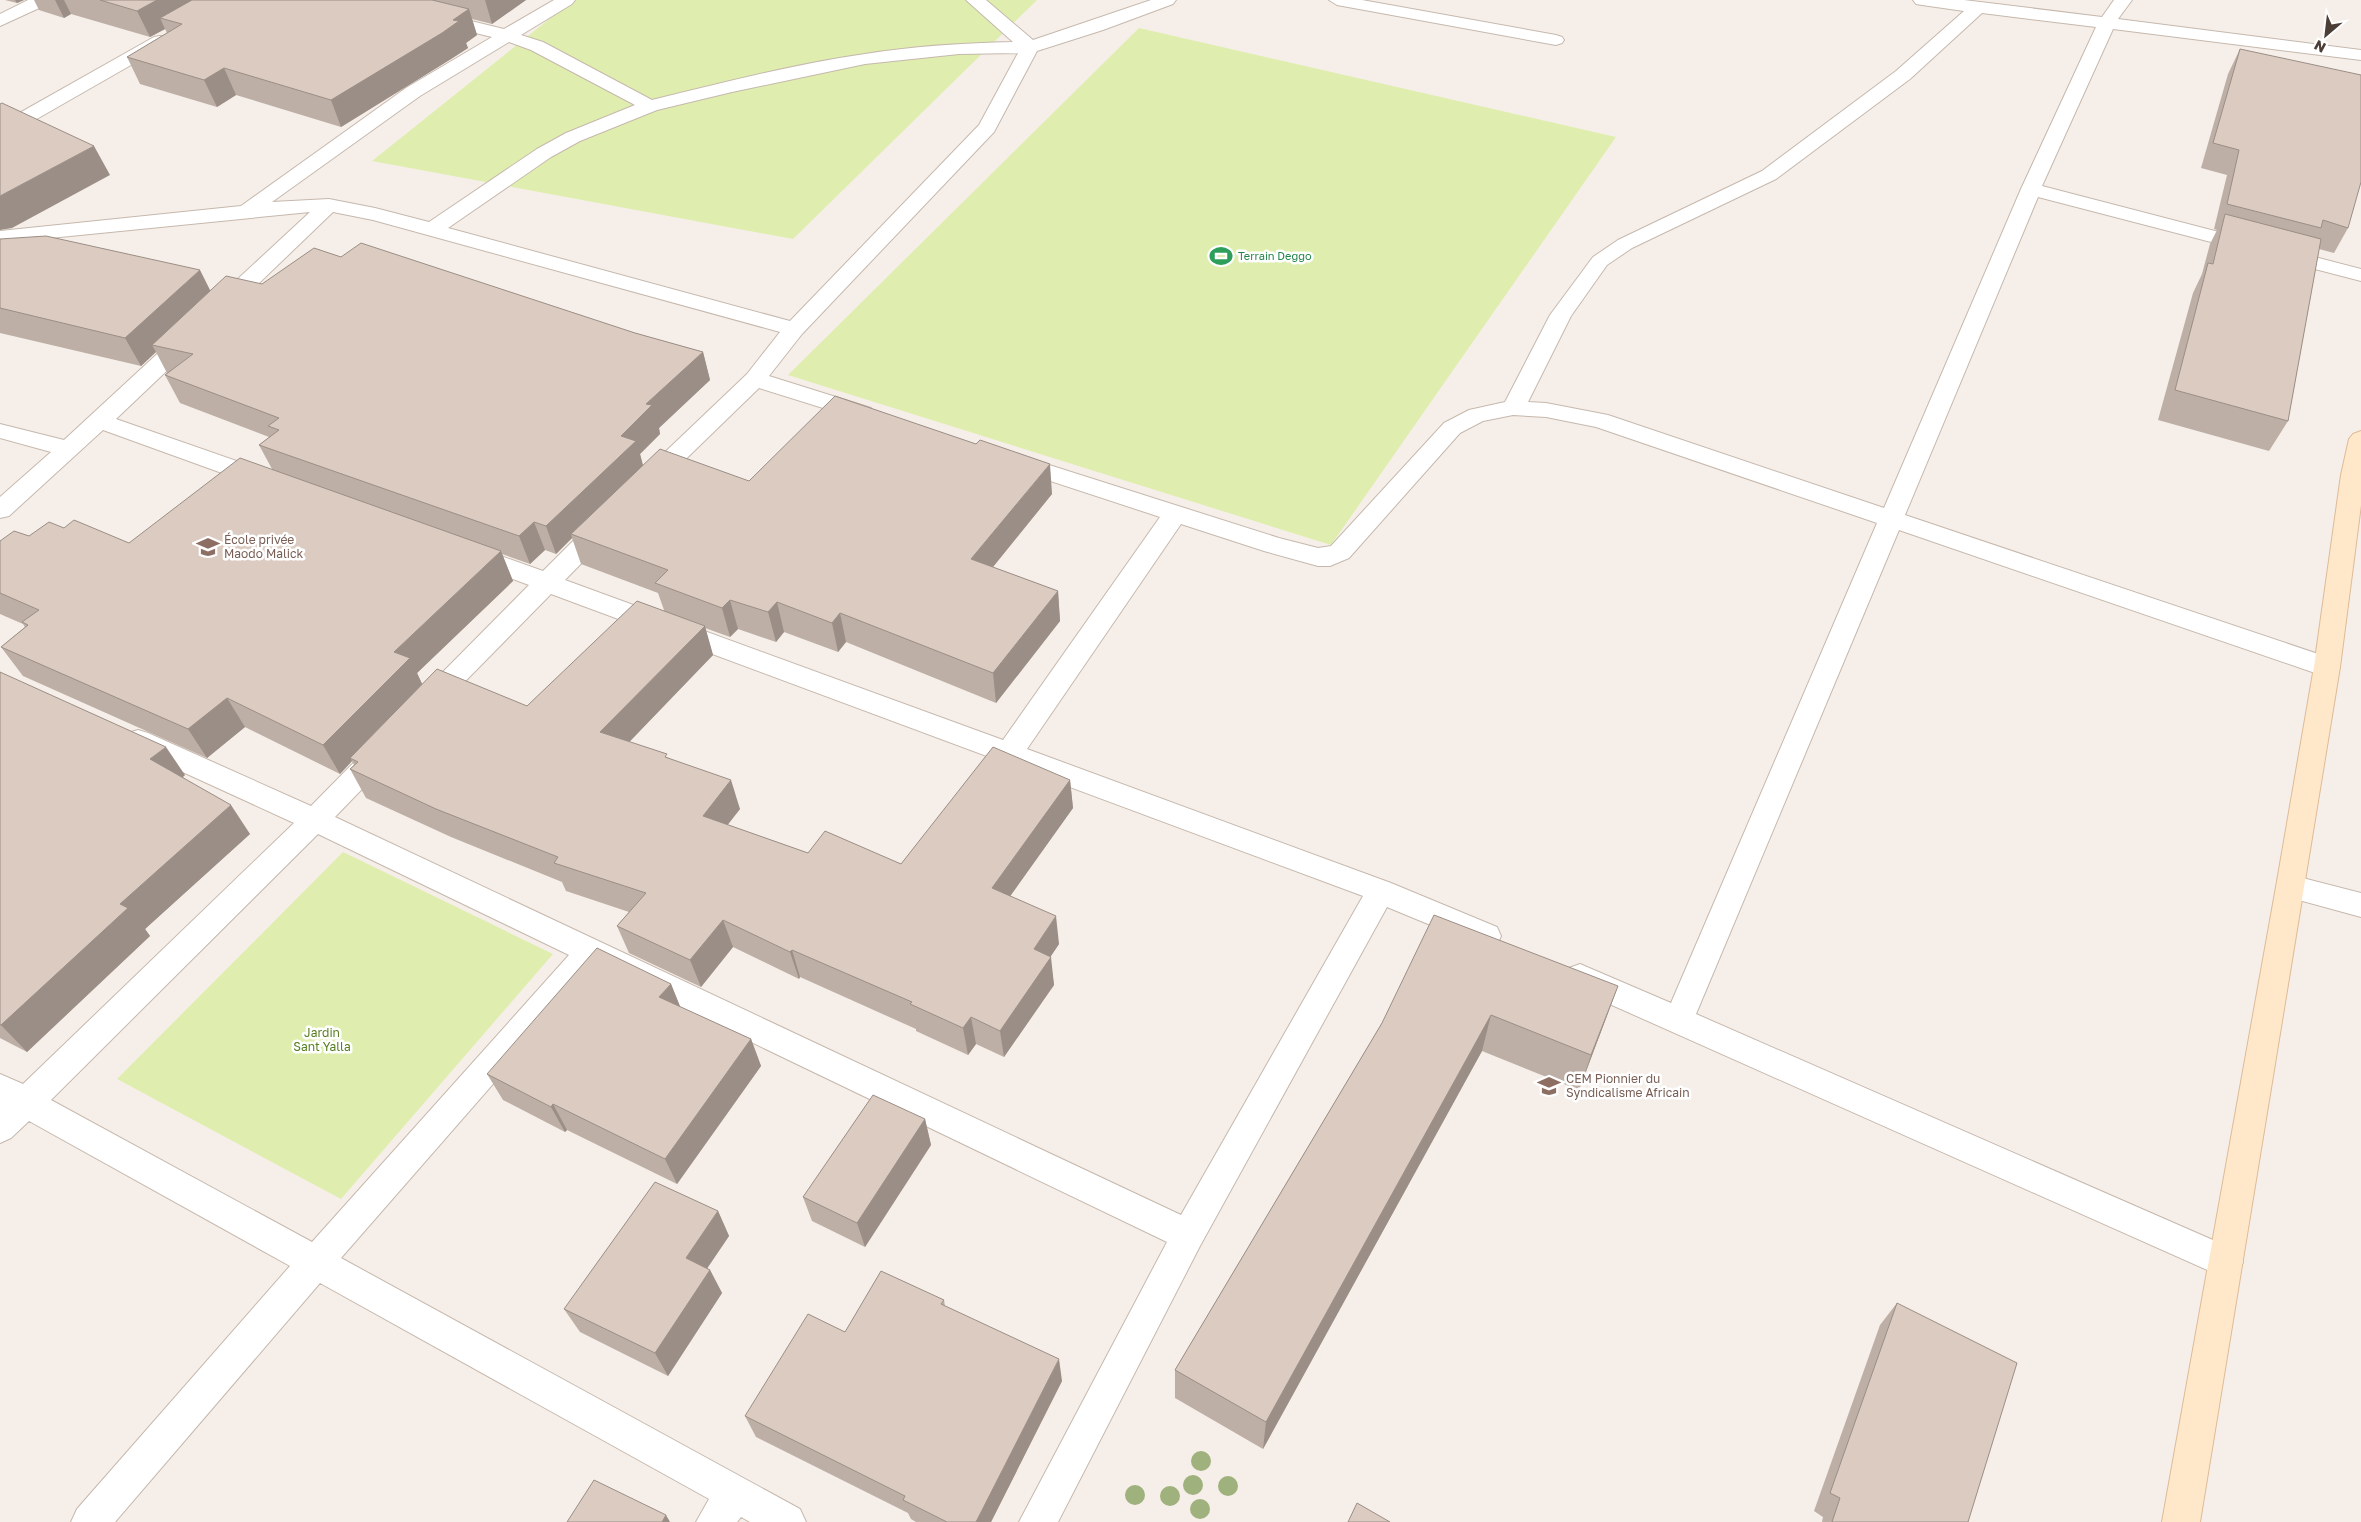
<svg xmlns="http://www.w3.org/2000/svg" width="2361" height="1522" font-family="'Golos Text',sans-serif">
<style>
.green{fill:#dfeeae}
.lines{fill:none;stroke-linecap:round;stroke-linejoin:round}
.lane-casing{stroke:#c6b8ad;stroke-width:2}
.street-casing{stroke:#c6b8ad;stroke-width:2}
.secondary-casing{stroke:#ddbb97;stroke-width:2}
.lane{fill:#fff;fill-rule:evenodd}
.street{fill:#fff;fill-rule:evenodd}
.secondary{fill:#ffe7ca;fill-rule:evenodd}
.tree{fill:#9fb17c}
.wall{fill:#bdafa5;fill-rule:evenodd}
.shaded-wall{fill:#9a8e86}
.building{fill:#dccbc0;stroke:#9a8e86}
.labels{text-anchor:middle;stroke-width:5;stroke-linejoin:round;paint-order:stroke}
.far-leisure-label{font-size:11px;fill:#27864d;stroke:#fff;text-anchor:start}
.education-label{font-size:12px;fill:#785e54;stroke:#fff;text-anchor:start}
.park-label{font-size:12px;fill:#587e22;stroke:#fff}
</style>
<rect width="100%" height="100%" fill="#f6efe9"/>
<g class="green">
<path d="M573,0h464l-244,239 -421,-78z"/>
<path d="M1139,28l477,109 -285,408 -543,-170z"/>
<path d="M343,852l210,102 -212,245 -224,-120z"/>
</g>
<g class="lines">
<defs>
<path id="lane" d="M1329,0h33l194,35 6,2 2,3 -2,3 -6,2 -219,-40z"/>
<g id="street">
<path d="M28,0h23l-3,4 -48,22v-12z"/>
<path d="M354,0h30l120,29 50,-29h21l-3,4 -51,31 22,7 109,58c71,-17 142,-36 213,-46 49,-8 99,-11 148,-12l-47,-42h20l47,40 118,-40h25l-3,4 -70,26 -66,21 -43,81 -192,202 -33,42 102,32 3,5 -3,5 -8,2 -8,-2 -96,-30 -102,99 -8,2 -8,-2 -4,-6 4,-6 106,-101 33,-42 -407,-112 -40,-8 -104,100 -8,1 -8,-1 -3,-5 3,-5 97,-90 -310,31v-12l241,-25 165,-118 86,-51 -135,-33zM509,42l22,8 104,55 -69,28 -29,16 -108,73 -54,-14 -46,-9 -57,3 148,-106zM1018,53l-39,72 -189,196 -342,-93 103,-71 29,-16 77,-31 75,-18 133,-28 94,-10z"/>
<path d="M1913,0h51l138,17 12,-17h18l-14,19 243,31v10l-248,-31 -71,157 319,83v12l-323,-84 -133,318 431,145 4,7 -4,7 -9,3 -9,-3 -419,-144 -203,484 542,237 5,11 -5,11 -12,5 -12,-5 -645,-287 -4,-9 4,-9 11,-4 91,39 206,-480 -281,-96 -50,-10 -33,-2 -30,6 -23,12 -111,125 -19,8h-12l-54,-15 -83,-27 -154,225 364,134 106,44 4,9 -4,9 -11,3 -99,-41 -187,339 -142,276h-39l148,-280 -572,-275 -254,291 459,251 6,13h-56l-9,-5 -4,5h-41l13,-23 -389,-216 -205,239h-44l6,-13 213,-243 -261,-145 -18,17 -11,5v-69l23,10 271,-261 -166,-76 -4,-7 4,-7 10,-3 10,3 163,73 61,-62 10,-3 10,3 4,7 -4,7 -57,59 846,398 182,-319 -812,-302 -113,115 -9,3 -9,-3 -4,-7 4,-7 109,-110 -65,-24 -3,-6 3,-6 9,-3 70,25 52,-52 9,-2 9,2 3,6 -3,6 -48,49 438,160 157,-223 -152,-50 -4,-5 4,-5 8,-3 8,3 255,81 39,10 13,-2 113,-123 25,-13 36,-8 45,-87 43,-58 25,-17 144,-69 134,-100 68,-60 -42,-6 -6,-1zM1982,13l114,14 -75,162 -137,319 -276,-93 -62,-12 -18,-1 43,-86 36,-51 25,-17 144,-69 134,-100zM318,834l251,121 -257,287 -261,-142z"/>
<path d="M160,36l6,1 3,4 -3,4 -159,91 -7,2v-14l154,-87z"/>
<path d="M189,330l8,2 3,5 -3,5 -81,77 155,54 4,6 -4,6 -8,2 -8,-2 -152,-55 -94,86 -9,2v-21l51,-45 -51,-14v-14l64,16 117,-108z"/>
<path d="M2291,875l70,18v24l-80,-22 -5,-8 5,-8z"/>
</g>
<path id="secondary" d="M2361,431v74l-21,162 -140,855h-38l114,-635 38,-220 27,-192 8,-36 4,-5z"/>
</defs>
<use href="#lane" class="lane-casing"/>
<use href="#street" class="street-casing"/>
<use href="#secondary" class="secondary-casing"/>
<use href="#lane" class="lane"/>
<use href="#street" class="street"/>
<use href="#secondary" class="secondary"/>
</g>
<g class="tree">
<circle cx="1201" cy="1461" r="10"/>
<circle cx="1193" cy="1485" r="10"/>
<circle cx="1228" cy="1486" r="10"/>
<circle cx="1135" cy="1495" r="10"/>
<circle cx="1170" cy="1496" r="10"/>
<circle cx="1200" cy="1509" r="10"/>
</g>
<g class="wall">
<path d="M5,0h19l-7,3z"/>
<path d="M34,0h492l-34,24 -20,-5 5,16 -11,8 2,5 -17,11 -110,68 -105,-32 -19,12 -77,-23 -13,-27 40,-24 -2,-4 -15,8 -79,-23 -7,4 -25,-8z"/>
<path d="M2240,49l108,179 -14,25 -15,-4 -31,172 -19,30 -111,-31 35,-127 9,-19 8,-30 7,-14 -3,-1 13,-54 -26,-7 27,-94z"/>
<path d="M0,239l210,51 52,-6 79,-27 294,76 68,19 7,28 -51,48 1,6 -20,20 3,11 106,16 303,13 -59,73 65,24 2,30 -64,82 -150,-61 -8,10 -54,-20 -8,10 -38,-13 -8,8 -25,-9 8,27 -84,87 40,16 71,51 -13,16 81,28 93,11 169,-84 3,28 -63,88 49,48 -9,13 4,28 -50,72 -28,-13 -8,11 -52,-24v-2l-116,-52 -1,2 -66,-32 -32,40 -72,-34 -12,-27 12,-14 -63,-21 -4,-9 -111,-45 -85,-39 -16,-29 4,-4 -2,-4 -12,13 -95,-47 -38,31 -184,-82 -22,-29 24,-20 -2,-3 -23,-10v-73l29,-5 35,-8 65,15 143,-74 -13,-24 10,-8 -89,-34 -15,-28 2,-2 -11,-21 -15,14 -141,-33zM572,538l9,26 77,29 6,17 -137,96 -105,-22 -5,-11 96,-92 -11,-27 28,10 15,-14 11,4z"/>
<path d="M0,672l185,103 -2,2 67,57 -105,95 5,7 -123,116 -27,-14z"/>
<path d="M671,984l9,23 71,32 10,27 -84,118 -110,-54 -2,2 -62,-32 -16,-26z"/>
<path d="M1618,986l-13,35 -26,69 -97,-39 -219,398 -88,-51v-28l207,-347z"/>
<path d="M925,1119l6,26 -66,102 -53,-26 -9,-24z"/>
<path d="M718,1211l11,25 -22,32 3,2 12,23 -54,83 -88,-44 -16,-23z"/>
<path d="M944,1300l1,6 117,75 -71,141h-75l-5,-3 -3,-6 -152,-76 -11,-21 100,-84z"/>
<path d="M1897,1303l71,219h-146l1,-5 -9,-6 66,-186z"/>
</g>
<g class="shaded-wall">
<path d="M15,0h9l-7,3z"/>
<path d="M55,0h9l7,14 -7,4z"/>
<path d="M157,0h59l-56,18 5,11 -15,8 -13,-26z"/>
<path d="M485,0h41l-34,24z"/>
<path d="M469,9l8,26 -11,8 2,5 -17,11 -110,68 -10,-27z"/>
<path d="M224,68l12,27 -19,12 -13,-27z"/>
<path d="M94,146l16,29 -98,53 -12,2v-34z"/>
<path d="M200,270l14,28 -62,47 4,7 -15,14 -16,-28z"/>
<path d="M703,352l7,28 -51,48 1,6 -20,20 4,16 -73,64 1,4 -16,16 -10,-28 75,-90 25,-32z"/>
<path d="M1050,464l2,30 -77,95 -4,-30z"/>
<path d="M534,522l11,28 -15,14 -11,-28z"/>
<path d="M501,551l12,30 -96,92 7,15 -74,70 2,3 -12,13 -17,-29 71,-93z"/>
<path d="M1058,591l2,30 -64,82 -3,-30z"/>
<path d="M730,600l8,29 -8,8 -8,-29z"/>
<path d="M777,602l7,30 -8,10 -8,-30z"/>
<path d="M840,613l6,29 -8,10 -6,-29z"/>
<path d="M705,626l8,29 -102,106 -11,-29z"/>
<path d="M227,698l18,29 -38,31 -19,-29z"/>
<path d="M166,747l19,28 -15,12 -20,-28z"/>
<path d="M731,780l9,29 -28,36 -9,-29z"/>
<path d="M1070,780l3,28 -77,108 -4,-28z"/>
<path d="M231,805l19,29 -105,95 5,7 -123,116 -26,-27 119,-121z"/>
<path d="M1056,916l3,28 -22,33 -3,-28z"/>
<path d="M723,920l10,27 -32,40 -11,-27z"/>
<path d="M792,950l8,27 -1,2 -9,-27z"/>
<path d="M1051,957l3,28 -50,72 -4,-26z"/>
<path d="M671,984l11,27 -23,-14z"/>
<path d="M1618,986l-13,35 -26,69 12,-35z"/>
<path d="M1491,1015l-9,36 -219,398 3,-27z"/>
<path d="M971,1017l5,27 -8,11 -5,-27z"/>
<path d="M751,1039l10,27 -84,118 -12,-25z"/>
<path d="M553,1104l14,26 -2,2 -14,-25z"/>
<path d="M925,1119l6,26 -66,102 -8,-24z"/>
<path d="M718,1211l11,25 -31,46 -12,-24z"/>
<path d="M710,1270l12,23 -54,83 -13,-23z"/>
<path d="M1059,1359l3,22 -71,141h-15z"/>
<path d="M666,1515l4,7h-8z"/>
</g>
<g class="building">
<path d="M100,0h57l-20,11z"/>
<path d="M192,0h240l37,9 -16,11 6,1 -17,12 -111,67 -107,-32 -20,12 -77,-23 55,-33 -22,-6z"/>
<path d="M2240,49l121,26v107l-13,46 -25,-8 -2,8 -94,-24 12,-54 -26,-7z"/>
<path d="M2,103l92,43 -94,50v-92z"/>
<path d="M2225,214l96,25 -33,182 -113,-31 33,-127 5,1z"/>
<path d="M46,236l154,34 -75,68 -125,-30v-69z"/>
<path d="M361,243l274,90 68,19 -57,52 6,1 -31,31 15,5 -90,85 -12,-4 -15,14 -260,-91 20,-15 -11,-4 11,-8 -114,-43 28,-21 -41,-9 74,-69 36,8 52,-36 27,9z"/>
<path d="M835,396l141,48 4,-4 70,24 -79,95 87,32 -65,82 -153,-60 -8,10 -55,-21 -9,10 -38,-12 -8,8 -67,-25 13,-13 -97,-36 89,-85 89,32z"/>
<path d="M240,458l261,93 -107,101 16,6 -87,87 -96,-47 -39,31 -187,-82 27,-22 -6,-3 17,-12 -39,-17v-52l14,-10 15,5 20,-14 15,6 10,-8 55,23z"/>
<path d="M637,601l68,25 -105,106 67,22 -2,3 66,23 -28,36 105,37 17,-22 76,33 92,-117 77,33 -78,108 64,28 -22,33 17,8 -51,74 -29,-14 -8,11 -53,-24 2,-2 -120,-52 -2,2 -67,-32 -33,40 -73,-34 29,-33 -92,-30 4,-6 -122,-48 -86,-40 8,-7 -8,-4 87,-89 90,37z"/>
<path d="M0,672l166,75 -16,12 81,46 -111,99 8,4 -127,117h-1z"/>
<path d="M1434,915l184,71 -27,69 -100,-40 -225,407 -91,-52 207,-347z"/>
<path d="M597,948l74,36 -12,13 92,42 -86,120 -112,-55 -2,3 -64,-33z"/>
<path d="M873,1095l52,24 -68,104 -54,-26z"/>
<path d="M655,1182l63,29 -32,47 24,12 -55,83 -91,-44z"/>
<path d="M881,1271l63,29 -3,4 118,55 -83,163h-29l-44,-22 2,-4 -160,-80 63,-102 37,18z"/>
<path d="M1897,1303l120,60 -49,159h-136l8,-24 -10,-5z"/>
<path d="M594,1480l72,35 -4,7h-95z"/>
<path d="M1357,1503l33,19h-42z"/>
</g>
<defs>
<symbol id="stadium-bare" viewBox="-9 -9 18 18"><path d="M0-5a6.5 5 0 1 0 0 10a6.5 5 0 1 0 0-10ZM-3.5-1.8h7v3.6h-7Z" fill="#2e9e5b" stroke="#fff" stroke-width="2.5" paint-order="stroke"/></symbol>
<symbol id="school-bare" viewBox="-9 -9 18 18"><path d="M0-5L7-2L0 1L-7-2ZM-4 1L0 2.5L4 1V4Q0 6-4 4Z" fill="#8d6e63" stroke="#fff" stroke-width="2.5" paint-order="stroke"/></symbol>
</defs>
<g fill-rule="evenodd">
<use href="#stadium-bare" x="1205" y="240" width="32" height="32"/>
<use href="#school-bare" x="192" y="531" width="32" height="32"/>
<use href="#school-bare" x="1533" y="1070" width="32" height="32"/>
</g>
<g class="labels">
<g class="far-leisure-label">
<text x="1238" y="260">Terrain Deggo</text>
</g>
<g class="education-label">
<text x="224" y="544">École privée<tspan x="224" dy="14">Maodo Malick</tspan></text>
<text x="1566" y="1083">CEM Pionnier du<tspan x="1566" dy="14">Syndicalisme Africain</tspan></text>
</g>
<g class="park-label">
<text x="322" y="1037">Jardin<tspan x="322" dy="14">Sant Yalla</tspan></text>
</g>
</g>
<g transform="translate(2326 35) rotate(208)" stroke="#ffffff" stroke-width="4" paint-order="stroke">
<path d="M0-4L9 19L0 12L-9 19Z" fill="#4b3e36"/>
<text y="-8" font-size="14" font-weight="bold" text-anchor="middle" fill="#4b3e36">N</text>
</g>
</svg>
